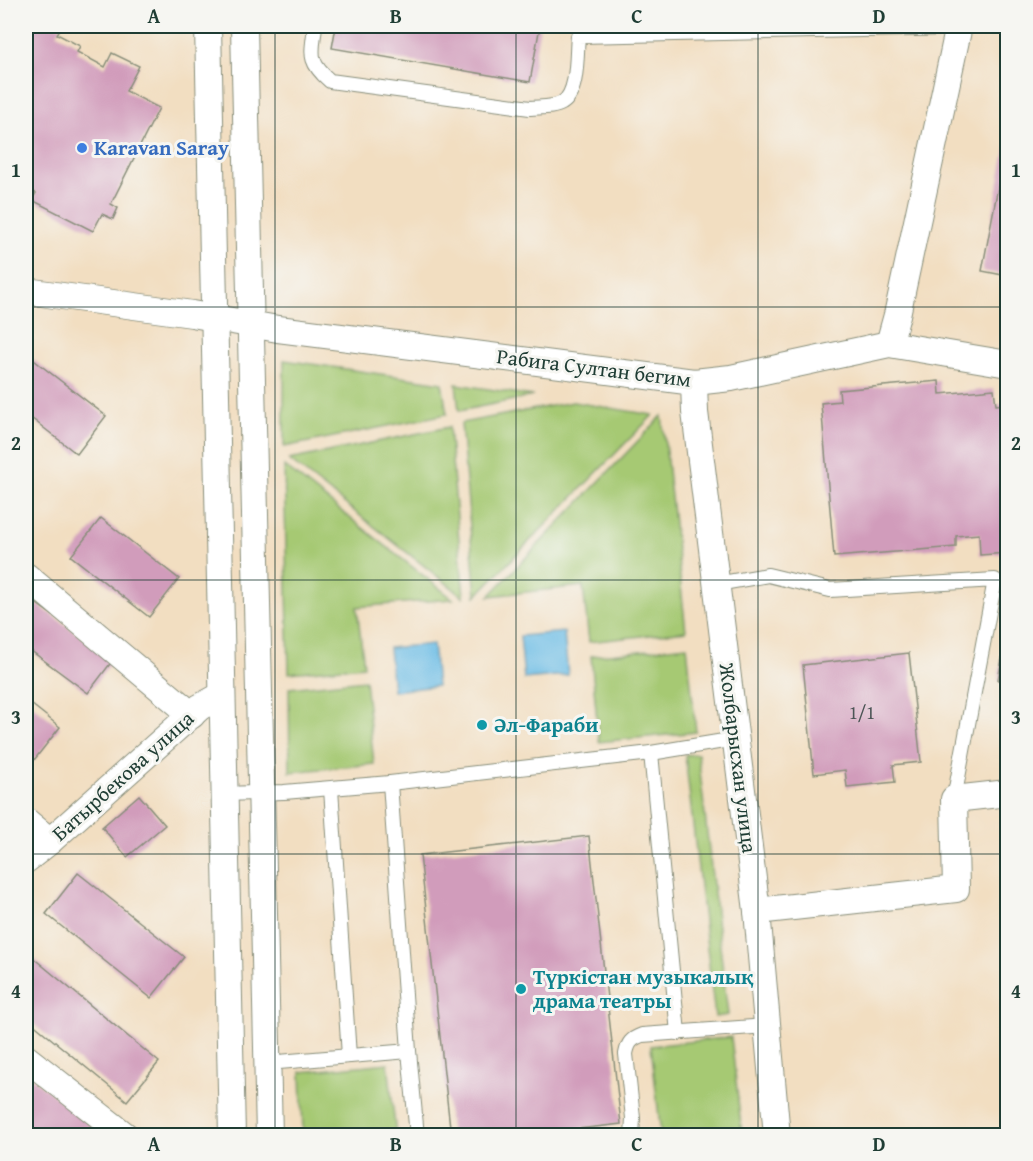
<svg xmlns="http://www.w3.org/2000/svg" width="1033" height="1161" font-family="'Gentium Book Plus',serif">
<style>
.green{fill:#a6c973;stroke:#628354;stroke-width:1.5}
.water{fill:#69bbe5;stroke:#447c8c;stroke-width:1.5}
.building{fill:#d19cbb}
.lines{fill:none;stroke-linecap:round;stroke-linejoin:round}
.service-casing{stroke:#888e7a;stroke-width:16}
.minor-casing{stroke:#888e7a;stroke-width:28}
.service{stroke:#fff;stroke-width:14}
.minor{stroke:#fff;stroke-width:26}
.grid{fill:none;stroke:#1f3d34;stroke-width:1.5;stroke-opacity:0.55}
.shop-dot{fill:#3f7fe0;stroke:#f6f6f2;stroke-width:2}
.culture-dot{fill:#0f9aa8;stroke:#f6f6f2;stroke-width:2}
.labels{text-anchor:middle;stroke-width:6;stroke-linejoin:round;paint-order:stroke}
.number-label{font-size:18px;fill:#4c5556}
.shop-label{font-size:21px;font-weight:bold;fill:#366cbe;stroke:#f6f6f2;text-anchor:start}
.street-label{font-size:21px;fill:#1f3d34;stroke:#f6f6f2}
.culture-label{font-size:21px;font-weight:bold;fill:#0d838f;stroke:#f6f6f2;text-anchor:start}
.neatline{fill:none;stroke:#1f3d34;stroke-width:2}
.grid-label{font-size:20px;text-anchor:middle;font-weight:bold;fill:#1f3d34}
</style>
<rect width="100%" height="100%" fill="#f6f6f2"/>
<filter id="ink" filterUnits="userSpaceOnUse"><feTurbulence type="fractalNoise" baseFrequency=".0167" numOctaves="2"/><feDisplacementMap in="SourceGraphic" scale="12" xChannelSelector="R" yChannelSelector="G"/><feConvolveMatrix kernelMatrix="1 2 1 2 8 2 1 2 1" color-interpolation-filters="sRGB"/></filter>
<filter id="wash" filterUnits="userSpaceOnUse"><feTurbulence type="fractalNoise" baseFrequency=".008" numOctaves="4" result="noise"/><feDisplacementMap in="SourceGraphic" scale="24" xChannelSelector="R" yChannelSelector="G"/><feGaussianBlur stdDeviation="1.35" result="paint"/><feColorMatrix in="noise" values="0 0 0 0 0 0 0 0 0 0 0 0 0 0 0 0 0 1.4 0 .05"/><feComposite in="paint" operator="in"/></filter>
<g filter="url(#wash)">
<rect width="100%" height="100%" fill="#f2dec1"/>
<g class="green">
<path d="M284,360l158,23 5,31 -163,33z"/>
<path d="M456,384l77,12 -74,15z"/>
<path d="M573,402l80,13 -177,181 -15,-173z"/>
<path d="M662,416l24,215 -97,11 -6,-56 -94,10z"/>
<path d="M449,427l15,170 -175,-137z"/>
<path d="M284,466l169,133 -96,8 7,59 -75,7z"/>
<path d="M687,646l9,86 -97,10 -8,-86z"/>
<path d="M365,680l9,84 -84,8 -1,-84z"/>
<path d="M698,754l30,261 -13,2 -30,-262z"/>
<path d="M731,1037l11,98h-81l-10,-89z"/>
<path d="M388,1063l8,72h-93l-2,-63z"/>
</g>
<g class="water">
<path d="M564,632l4,43 -44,4 -4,-43z"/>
<path d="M433,644l4,42 -44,5 -4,-43z"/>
</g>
<g id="blocks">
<g class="building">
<path d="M26,26h36l-5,8 23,12 -3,6 28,15 7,-14 27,13 -13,25 33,17 -48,96 7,4 -5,11 -11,-5 -9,17 -61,-31 4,-7 -10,-5z"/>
<path d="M336,26h204l-10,56 -198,-34z"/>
<path d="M1006,145h2v131l-26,-5z"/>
<path d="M26,354l80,62 -29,38 -51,-40z"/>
<path d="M939,381l1,13 54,-5 2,16 12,-1v149l-28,2 -1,-21 -23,2v11l-122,10 -13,-154 19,-2 -1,-11z"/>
<path d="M101,518l78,61 -30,38 -78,-61z"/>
<path d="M26,596l87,64 -25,33 -62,-46z"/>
<path d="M1006,636l2,1v44l-10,-1z"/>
<path d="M909,653l12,109 -28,3 2,17 -48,5 -2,-17 -31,4 -11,-109z"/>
<path d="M26,700l34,27 -29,37 -5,-4z"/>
<path d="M139,795l26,30 -38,32 -25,-30z"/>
<path d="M589,836l32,288 -103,12h-67l-31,-281z"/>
<path d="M78,873l106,84 -33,41 -105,-84z"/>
<path d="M26,952l133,110 -32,39 -101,-83z"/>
<path d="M26,1073l78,63h-78z"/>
</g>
</g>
</g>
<g filter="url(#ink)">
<use href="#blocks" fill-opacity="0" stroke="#888e7a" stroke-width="1.5"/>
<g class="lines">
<defs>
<g id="service">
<path d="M315,26c-3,28 -8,35 15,55l200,27c10,-1 24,0 32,-5 17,-10 14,-50 16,-67l380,-8"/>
<path d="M717,584l51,-9 62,15 165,-10 -41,219"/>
<path d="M651,753l27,280"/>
<path d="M390,783l19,268 8,85"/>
<path d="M331,789l18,267"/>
<path d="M224,794l60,-2 106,-9 261,-30 85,-14"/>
<path d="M267,1063l142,-12"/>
<path d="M632,1136l1,-18 -7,-64c2,-11 5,-15 16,-19l125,-9"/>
</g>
<g id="minor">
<path d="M208,26l24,1110"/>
<path d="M244,26l25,1110"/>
<path d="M26,291l166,23 86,15 416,53 37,-4 158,-34 119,20"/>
<path d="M889,344l8,-29 62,-289"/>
<path d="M694,382l1,30 62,499 20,225"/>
<path d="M26,576l166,139"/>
<path d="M26,821l24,20"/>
<path d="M26,860l24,-19 150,-134 22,-12"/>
<path d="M757,911l199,-22 -2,-90 54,-6"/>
<path d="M26,1058l100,78"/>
</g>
</defs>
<use href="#service" class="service-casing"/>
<use href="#minor" class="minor-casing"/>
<use href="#service" class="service"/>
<use href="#minor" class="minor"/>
</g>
</g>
<path class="grid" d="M275,26v1110M516,26v1110M758,26v1110M26,307h982M26,580h982M26,854h982"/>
<circle class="shop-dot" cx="82" cy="148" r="6"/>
<g class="culture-dot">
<circle cx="482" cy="725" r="6"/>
<circle cx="521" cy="989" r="6"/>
</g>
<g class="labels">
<g class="number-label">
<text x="862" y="719">1/1</text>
</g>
<g class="shop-label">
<text x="94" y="155">Karavan Saray</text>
</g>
<g class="street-label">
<text transform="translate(594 368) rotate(7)" y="7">Рабига Султан бегим</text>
<text transform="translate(738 758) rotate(83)" y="7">Жолбарысхан улица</text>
<text transform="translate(123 776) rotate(-42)" y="7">Батырбекова улица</text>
</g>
<g class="culture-label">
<text x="494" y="732">Әл-Фараби</text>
<text x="533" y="984">Түркістан музыкалық<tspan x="533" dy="24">драма театры</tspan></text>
</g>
</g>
<rect width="1033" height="1161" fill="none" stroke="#f6f6f2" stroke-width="66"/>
<rect x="33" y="33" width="967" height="1095" class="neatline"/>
<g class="grid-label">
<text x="154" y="23">A</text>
<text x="396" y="23">B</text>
<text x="637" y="23">C</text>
<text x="879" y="23">D</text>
<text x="16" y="177">1</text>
<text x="1016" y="177">1</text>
<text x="16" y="450">2</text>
<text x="1016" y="450">2</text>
<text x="16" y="724">3</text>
<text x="1016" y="724">3</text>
<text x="16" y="998">4</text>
<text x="1016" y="998">4</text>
<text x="154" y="1151">A</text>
<text x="396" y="1151">B</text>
<text x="637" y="1151">C</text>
<text x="879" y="1151">D</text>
</g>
</svg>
